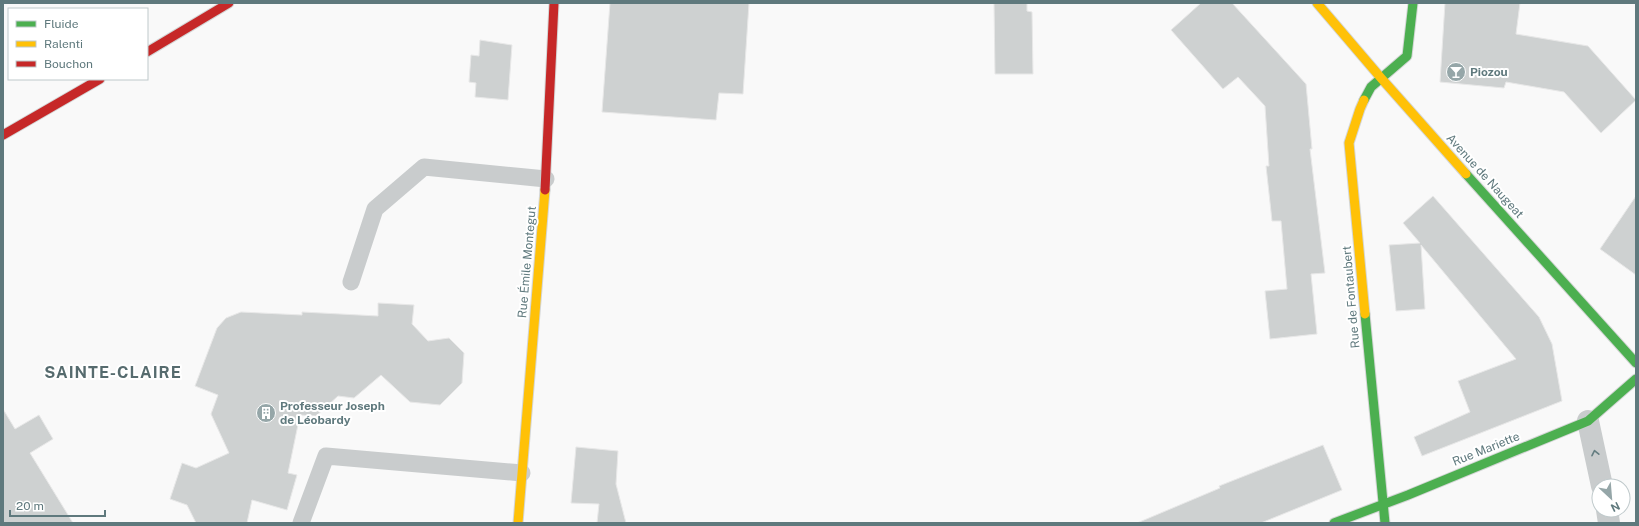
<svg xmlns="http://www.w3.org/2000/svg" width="1639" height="526" font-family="'Public Sans',sans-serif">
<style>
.building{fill:#ced1d1;stroke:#e8e8e8}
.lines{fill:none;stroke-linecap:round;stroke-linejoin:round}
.fast-casing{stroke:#d4d6d6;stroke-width:11}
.slow-casing{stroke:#d4d6d6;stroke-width:11}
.jam-casing{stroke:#d4d6d6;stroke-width:11}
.lane{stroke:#c9cccd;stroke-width:17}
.street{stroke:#c9cccd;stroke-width:22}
.fast{stroke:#4caf50;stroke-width:9}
.slow{stroke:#ffc107;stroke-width:9}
.jam{stroke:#c62828;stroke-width:9}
.oneway{stroke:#647d81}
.labels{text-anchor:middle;stroke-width:4;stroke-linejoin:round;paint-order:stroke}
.poi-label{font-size:12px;font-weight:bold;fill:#5f797d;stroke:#fff;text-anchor:start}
.street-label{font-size:12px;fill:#5f797d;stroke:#fff}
.district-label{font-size:16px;font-weight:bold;letter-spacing:1px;fill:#566b6e;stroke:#fff}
</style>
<rect width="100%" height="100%" fill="#f9f9f9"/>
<g class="building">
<path d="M610,3h139l-6,91 -24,-1 -3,27 -114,-8z"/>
<path d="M994,3h33v8l5,1 1,62h-38z"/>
<path d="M1201,3h31l74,81 6,65h-2l15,124 -14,1 6,60 -47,5 -5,-48 22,-2 -6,-68h-9l-6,-55h3l-4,-60 -27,-29 -15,12 -52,-59z"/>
<path d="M1445,3h75l-4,31 72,12 48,54 -35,33 -37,-41 -58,-10 -2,6 -64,-6z"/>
<path d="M480,40l32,5 -4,55 -33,-3 1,-14 -7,-1 2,-27 8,1z"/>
<path d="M1433,196l106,121 13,27 10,57 -140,55 -8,-19 56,-25 -12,-31 58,-22 -95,-114 4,64 -29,2 -7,-66 31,-2 -17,-20z"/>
<path d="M1636,196v79l-36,-26z"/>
<path d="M378,303l36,2 -2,19 16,17 21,-3 15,15 -2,30 -22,22 -30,-3 -29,-27 -27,23 -16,-2 -22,20 -16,-1 -12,58 9,2 -10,35 -35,-10 -5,23h-51l-9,-18 -17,-6 12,-36 14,5 33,-15 -18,-39 7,-19 -23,-9 22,-58 9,-10 15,-6 61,3v-3l76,4z"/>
<path d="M3,409l12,20 24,-14 14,24 -23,14 43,70h-70z"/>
<path d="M1323,445l19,45 -81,33h-124l83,-35 -1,-2z"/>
<path d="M576,447l42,4 -2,33 10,39h-29l2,-19 -28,-1z"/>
</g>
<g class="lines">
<defs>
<g id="fast">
<path d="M1364,100l7,-13 36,-31 6,-53"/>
<path d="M1466,174l170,189"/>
<path d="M1365,314l20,209"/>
<path d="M1334,523l74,-28 180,-74 48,-42"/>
</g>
<g id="slow">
<path d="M1317,3l64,75 85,96"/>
<path d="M1364,100l-4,9 -11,34 16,171"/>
<path d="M518,523l27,-333"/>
</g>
<g id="jam">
<path d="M147,52l82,-49"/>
<path d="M3,135l97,-56"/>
<path d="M545,190l9,-187"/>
</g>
</defs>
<use href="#fast" class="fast-casing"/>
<use href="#slow" class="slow-casing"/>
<use href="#jam" class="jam-casing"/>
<g class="lane">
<path d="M351,282l24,-73 49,-42 122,12"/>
<path d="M301,523l25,-67 196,17"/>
</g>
<g class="street">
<path d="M1588,421l14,65"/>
<path d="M1607,510l2,13"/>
</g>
<use href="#fast" class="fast"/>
<use href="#slow" class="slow"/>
<use href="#jam" class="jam"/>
</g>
<defs><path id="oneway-chevron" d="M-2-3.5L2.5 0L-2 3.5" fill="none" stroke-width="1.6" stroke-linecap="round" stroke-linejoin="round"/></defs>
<use class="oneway" href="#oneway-chevron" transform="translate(1595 453) rotate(-102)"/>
<defs>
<symbol id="bar-disc" viewBox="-11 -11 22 22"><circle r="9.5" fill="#95a6a8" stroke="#fff"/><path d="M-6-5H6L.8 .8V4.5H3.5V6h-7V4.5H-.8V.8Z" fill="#fff"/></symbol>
<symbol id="building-disc" viewBox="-11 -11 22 22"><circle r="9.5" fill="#95a6a8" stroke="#fff"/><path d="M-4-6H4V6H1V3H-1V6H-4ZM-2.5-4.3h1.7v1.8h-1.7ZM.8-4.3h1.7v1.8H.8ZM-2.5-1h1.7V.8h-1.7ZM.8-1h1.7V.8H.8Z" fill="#fff"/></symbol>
</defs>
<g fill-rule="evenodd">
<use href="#bar-disc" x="1445" y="61" width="22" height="22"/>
<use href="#building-disc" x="255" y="402" width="22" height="22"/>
</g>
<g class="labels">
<g class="poi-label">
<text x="1470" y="76">Piozou</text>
<text x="280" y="410">Professeur Joseph<tspan x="280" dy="14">de Léobardy</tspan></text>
</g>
<g class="street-label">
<text transform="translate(1485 176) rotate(48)" y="4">Avenue de Naugeat</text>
<text transform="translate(527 262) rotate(-85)" y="4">Rue Émile Montegut</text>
<text transform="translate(1351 297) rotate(-95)" y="4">Rue de Fontaubert</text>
<text transform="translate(1486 449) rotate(-22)" y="4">Rue Mariette</text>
</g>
<g class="district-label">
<text x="113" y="378">SAINTE-CLAIRE</text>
</g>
</g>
<rect width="1639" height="526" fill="none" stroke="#5f797d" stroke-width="8"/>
<rect x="8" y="8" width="140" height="72" fill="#ffffff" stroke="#bfc9cb"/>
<rect x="16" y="21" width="20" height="6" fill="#4caf50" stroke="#bfc9cb"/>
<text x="44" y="28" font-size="12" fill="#5f797d">Fluide</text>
<rect x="16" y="41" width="20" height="6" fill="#ffc107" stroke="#bfc9cb"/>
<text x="44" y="48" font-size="12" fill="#5f797d">Ralenti</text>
<rect x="16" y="61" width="20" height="6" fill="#c62828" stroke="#bfc9cb"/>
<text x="44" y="68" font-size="12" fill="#5f797d">Bouchon</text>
<g transform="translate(1611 498) rotate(154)"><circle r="19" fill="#ffffff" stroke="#bfc9cb"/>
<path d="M0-3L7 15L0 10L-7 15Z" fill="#95a6a8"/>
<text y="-6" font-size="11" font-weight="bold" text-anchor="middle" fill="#5f797d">N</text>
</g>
<path d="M10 510v6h95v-6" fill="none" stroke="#5f797d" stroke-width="2"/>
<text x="16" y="510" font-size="12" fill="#5f797d" stroke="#ffffff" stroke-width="3" paint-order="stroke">20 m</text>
</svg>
